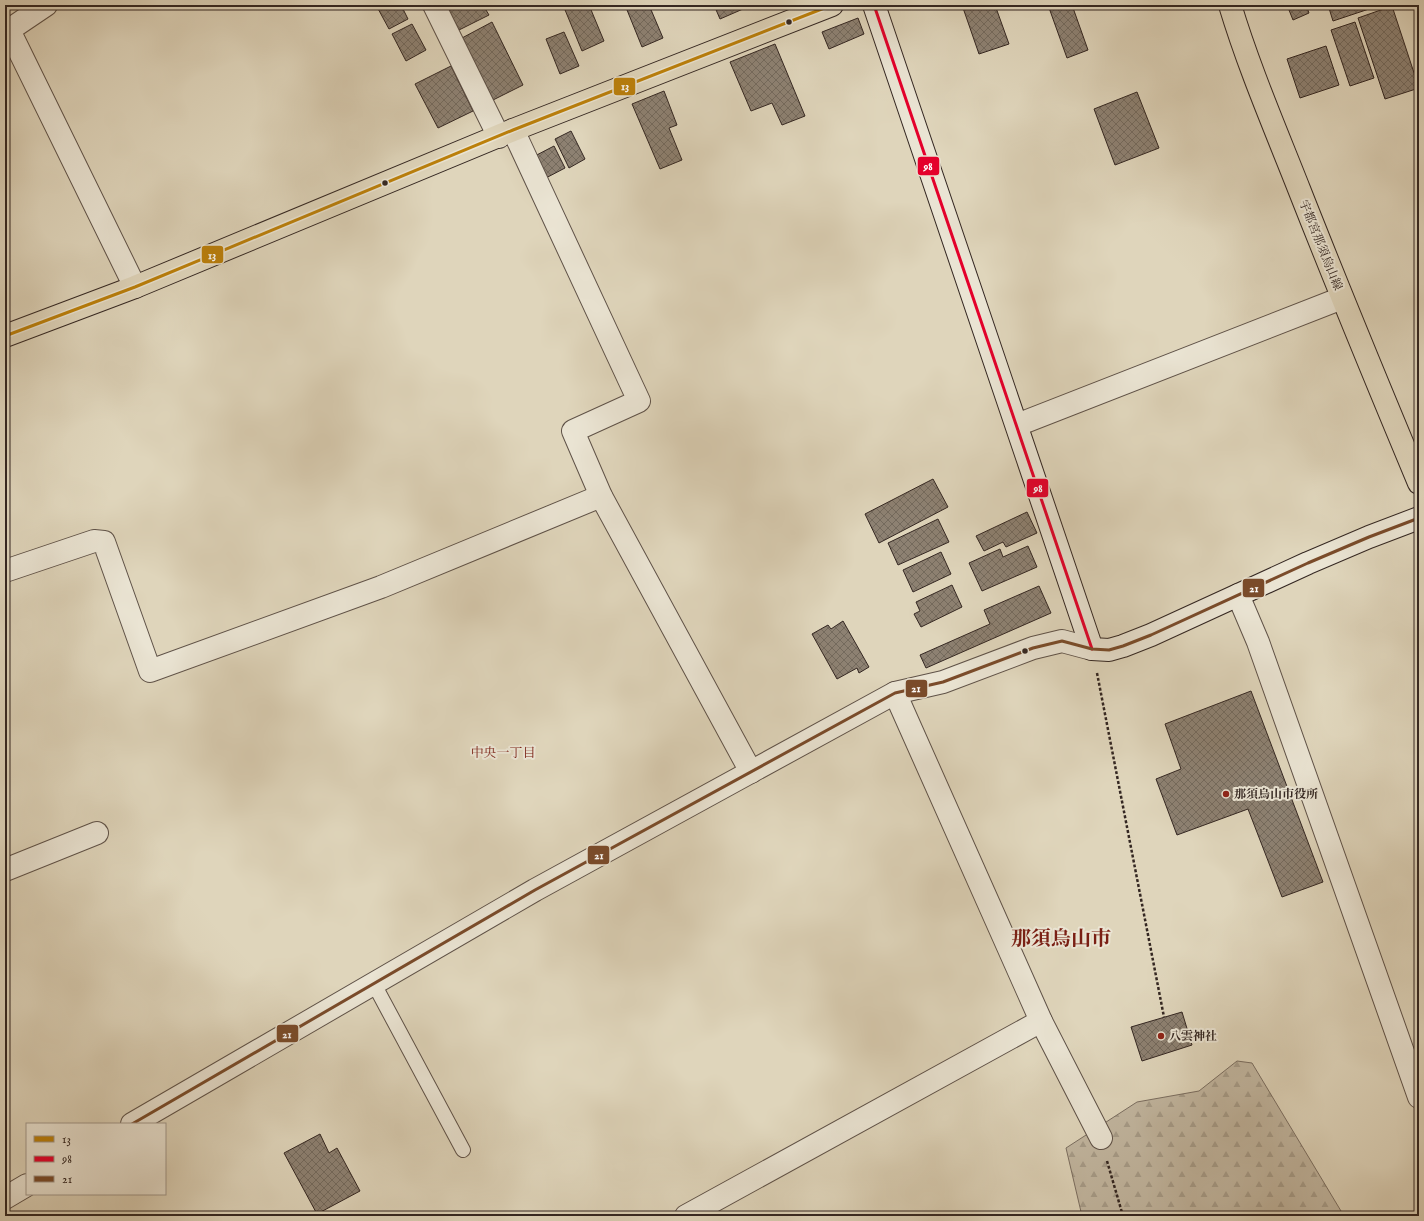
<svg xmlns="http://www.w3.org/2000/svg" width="1424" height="1221" font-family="'IM FELL English','Noto Serif JP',serif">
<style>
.forest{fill:url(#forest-firs);stroke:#7b6f62}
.building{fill:url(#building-cross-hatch);stroke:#342722}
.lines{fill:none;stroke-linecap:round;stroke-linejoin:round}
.lane-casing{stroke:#5f5248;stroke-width:16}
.street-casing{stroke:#5f5248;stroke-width:24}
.secondary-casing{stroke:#342722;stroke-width:24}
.primary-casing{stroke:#342722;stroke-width:24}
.path{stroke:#342722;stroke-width:2.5;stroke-dasharray:3 2;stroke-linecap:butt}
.lane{stroke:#eae4d3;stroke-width:14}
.street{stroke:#eae4d3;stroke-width:22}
.secondary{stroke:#eae4d3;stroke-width:22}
.primary{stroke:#dfd5bb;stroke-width:22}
.bus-1-casing{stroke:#eae4d3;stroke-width:6}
.bus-2-casing{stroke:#eae4d3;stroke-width:6}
.bus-3-casing{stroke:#eae4d3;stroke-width:6}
.bus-1{stroke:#bc800a;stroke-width:3}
.bus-2{stroke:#e4002b;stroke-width:3}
.bus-3{stroke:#7a4b2a;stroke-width:3}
.bus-dot{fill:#342722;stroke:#eae4d3;stroke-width:1.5}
.poi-dot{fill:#8f2418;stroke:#eae4d3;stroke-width:1.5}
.labels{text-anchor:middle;stroke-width:4;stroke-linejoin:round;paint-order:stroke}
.street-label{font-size:12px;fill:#342722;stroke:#eae4d3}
.poi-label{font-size:12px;font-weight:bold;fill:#342722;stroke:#eae4d3;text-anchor:start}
.neighbourhood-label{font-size:13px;fill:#7a1f14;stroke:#eae4d3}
.town-label{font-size:20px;font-weight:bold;fill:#7a1f14;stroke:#eae4d3}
.line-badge{stroke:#eae4d3;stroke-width:1.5}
.badge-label{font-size:11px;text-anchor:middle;font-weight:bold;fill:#fff}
</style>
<defs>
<pattern id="forest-firs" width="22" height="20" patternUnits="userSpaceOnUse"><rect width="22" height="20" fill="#c2b7a1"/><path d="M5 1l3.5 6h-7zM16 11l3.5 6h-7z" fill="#a79d8a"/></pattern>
<pattern id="building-cross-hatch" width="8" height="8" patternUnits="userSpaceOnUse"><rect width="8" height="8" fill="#8d8172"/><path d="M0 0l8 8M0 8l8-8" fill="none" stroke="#746a5d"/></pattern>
</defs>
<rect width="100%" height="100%" fill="#dfd5bb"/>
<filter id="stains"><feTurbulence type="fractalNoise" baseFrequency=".005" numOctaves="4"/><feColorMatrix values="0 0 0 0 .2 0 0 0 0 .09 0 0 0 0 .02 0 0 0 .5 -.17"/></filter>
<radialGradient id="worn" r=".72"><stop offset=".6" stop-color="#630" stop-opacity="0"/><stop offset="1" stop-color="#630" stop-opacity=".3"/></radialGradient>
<path class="forest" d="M1237,1061l15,2 92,153h-262l-16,-68 71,-46 62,-11z"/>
<g class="building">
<path d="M376,5h25l7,14 -19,10z"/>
<path d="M447,5h36l6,10 -30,15 -13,-24z"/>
<path d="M563,5h26l15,36 -22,10z"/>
<path d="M625,5h24l14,33 -21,9z"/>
<path d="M714,5h27l2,4 -23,10z"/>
<path d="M962,5h33l14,39 -30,10z"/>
<path d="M1048,5h24l16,45 -21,8z"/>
<path d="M1287,5h19l3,8 -16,7z"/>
<path d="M1328,5h53l-48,16z"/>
<path d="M1392,6l27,82 -34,11 -27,-81z"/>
<path d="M858,18l6,16 -35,15 -7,-17z"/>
<path d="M492,22l31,63 -30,15 -31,-62z"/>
<path d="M1355,22l19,56 -24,8 -19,-56z"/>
<path d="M412,24l14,26 -20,11 -14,-27z"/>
<path d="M564,32l15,34 -19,8 -14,-35z"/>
<path d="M775,44l30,72 -23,9 -10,-22 -21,8 -21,-49z"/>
<path d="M1326,46l13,39 -39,13 -13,-39z"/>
<path d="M451,66l22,45 -35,17 -23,-44z"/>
<path d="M664,91l13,34 -8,3 13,32 -22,9 -28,-65z"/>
<path d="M1137,92l22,56 -44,17 -21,-56z"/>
<path d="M571,131l14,28 -16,9 -14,-29z"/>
<path d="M554,146l11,22 -23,12 -11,-22z"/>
<path d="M933,479l15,28 -69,36 -14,-29z"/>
<path d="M1027,512l10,21 -31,14 -3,-5 -19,9 -8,-15z"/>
<path d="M938,519l11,23 -51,23 -10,-22z"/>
<path d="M1028,546l9,21 -55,24 -13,-28 31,-14 3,8z"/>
<path d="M941,552l10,22 -38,18 -10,-22z"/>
<path d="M952,585l10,22 -41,20 -7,-13 6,-3 -4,-9z"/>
<path d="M1039,586l12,27 -125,55 -6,-13 70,-31 -6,-14z"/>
<path d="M843,621l26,46 -10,6 -2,-5 -20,11 -25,-45 16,-9 3,4z"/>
<path d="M1251,691l72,191 -41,15 -34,-88 -71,26 -21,-56 25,-10 -16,-45z"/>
<path d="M1182,1012l10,33 -50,16 -11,-34z"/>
<path d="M320,1134l9,19 8,-5 23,43 -43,23 -33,-61z"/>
</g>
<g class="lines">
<defs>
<path id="lane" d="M374,984l89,166"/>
<g id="street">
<path d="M46,5l-37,25 126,257"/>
<path d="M434,5l65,132"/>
<path d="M513,130l126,271 -66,30 28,65 150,276"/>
<path d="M1017,425l325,-127"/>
<path d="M5,571l89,-30 10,1 46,129 231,-84 220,-91"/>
<path d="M1238,595l20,47 161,455"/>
<path d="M895,693l146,328 60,117"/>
<path d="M5,870l92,-37"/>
<path d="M132,1124l403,-234 360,-197 48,-11 90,-34 29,-7 30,8"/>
<path d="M5,1198l22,-13"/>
<path d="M686,1216l355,-195"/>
</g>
<path id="secondary" d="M874,5l218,644 17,1 14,-4 28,-11 157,-72 61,-26 50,-19"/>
<g id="primary">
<path d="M1230,5c19,63 45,123 69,184 39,99 79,196 120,294"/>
<path d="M5,336l130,-49 378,-157 319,-125"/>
</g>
</defs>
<use href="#lane" class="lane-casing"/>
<use href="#street" class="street-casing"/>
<use href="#secondary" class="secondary-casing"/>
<use href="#primary" class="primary-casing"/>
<g class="path">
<path d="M1097,673l67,344"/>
<path d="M1107,1161l16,55"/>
</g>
<use href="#lane" class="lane"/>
<use href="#street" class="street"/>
<use href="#secondary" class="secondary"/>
<use href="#primary" class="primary"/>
<defs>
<path id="bus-1" d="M5,336l130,-49 378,-157 319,-125"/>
<path id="bus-2" d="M874,5l218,644"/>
<path id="bus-3" d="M132,1124l403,-234 360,-197 48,-11 90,-34 29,-7 30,8 17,1 14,-4 28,-11 157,-72 61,-26 50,-19"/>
</defs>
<use href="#bus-1" class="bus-1-casing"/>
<use href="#bus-2" class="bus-2-casing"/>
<use href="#bus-3" class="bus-3-casing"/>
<use href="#bus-1" class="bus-1"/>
<use href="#bus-2" class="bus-2"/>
<use href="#bus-3" class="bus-3"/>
</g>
<g class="bus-dot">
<circle cx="789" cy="22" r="3.5"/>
<circle cx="385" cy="183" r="3.5"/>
<circle cx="1025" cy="651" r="3.5"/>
</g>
<g class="poi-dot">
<circle cx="1226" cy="794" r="4"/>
<circle cx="1161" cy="1036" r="4"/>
</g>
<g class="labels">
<g class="street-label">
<text transform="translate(1321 245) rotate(68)" y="4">宇都宮那須烏山線</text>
</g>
<g class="poi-label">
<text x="1234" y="798">那須烏山市役所</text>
<text x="1169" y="1040">八雲神社</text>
</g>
<g class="neighbourhood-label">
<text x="503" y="757">中央一丁目</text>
</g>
<g class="town-label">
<text x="1061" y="945">那須烏山市</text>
</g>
</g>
<g class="line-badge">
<rect x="613" y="77" width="23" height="19" rx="4" fill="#bc800a"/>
<rect x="917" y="156" width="23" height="20" rx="4" fill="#e4002b"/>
<rect x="201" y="245" width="23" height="19" rx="4" fill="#bc800a"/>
<rect x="1026" y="478" width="23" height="20" rx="4" fill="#e4002b"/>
<rect x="1242" y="578" width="23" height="20" rx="4" fill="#7a4b2a"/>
<rect x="905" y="679" width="23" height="19" rx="4" fill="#7a4b2a"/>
<rect x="587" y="845" width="23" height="20" rx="4" fill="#7a4b2a"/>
<rect x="276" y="1024" width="23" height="19" rx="4" fill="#7a4b2a"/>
</g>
<g class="badge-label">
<text x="625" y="90">13</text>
<text x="928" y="170">98</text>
<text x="212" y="259">13</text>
<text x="1038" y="492">98</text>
<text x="1254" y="592">21</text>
<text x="916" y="692">21</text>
<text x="599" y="859">21</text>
<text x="287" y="1038">21</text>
</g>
<rect width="1424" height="1221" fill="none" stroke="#dfd5bb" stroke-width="20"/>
<rect x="6" y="6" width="1412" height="1209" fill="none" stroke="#342722" stroke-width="2"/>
<rect x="10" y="10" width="1404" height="1201" fill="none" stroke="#342722"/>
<rect x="26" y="1123" width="140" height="72" fill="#eae4d3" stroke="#a1988c"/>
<rect x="34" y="1136" width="20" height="6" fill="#bc800a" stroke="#a1988c"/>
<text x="62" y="1143" font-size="12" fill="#342722">13</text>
<rect x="34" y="1156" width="20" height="6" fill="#e4002b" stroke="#a1988c"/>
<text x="62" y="1163" font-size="12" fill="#342722">98</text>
<rect x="34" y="1176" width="20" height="6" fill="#7a4b2a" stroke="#a1988c"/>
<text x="62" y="1183" font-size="12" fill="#342722">21</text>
<rect width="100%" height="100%" filter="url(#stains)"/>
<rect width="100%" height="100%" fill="url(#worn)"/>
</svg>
